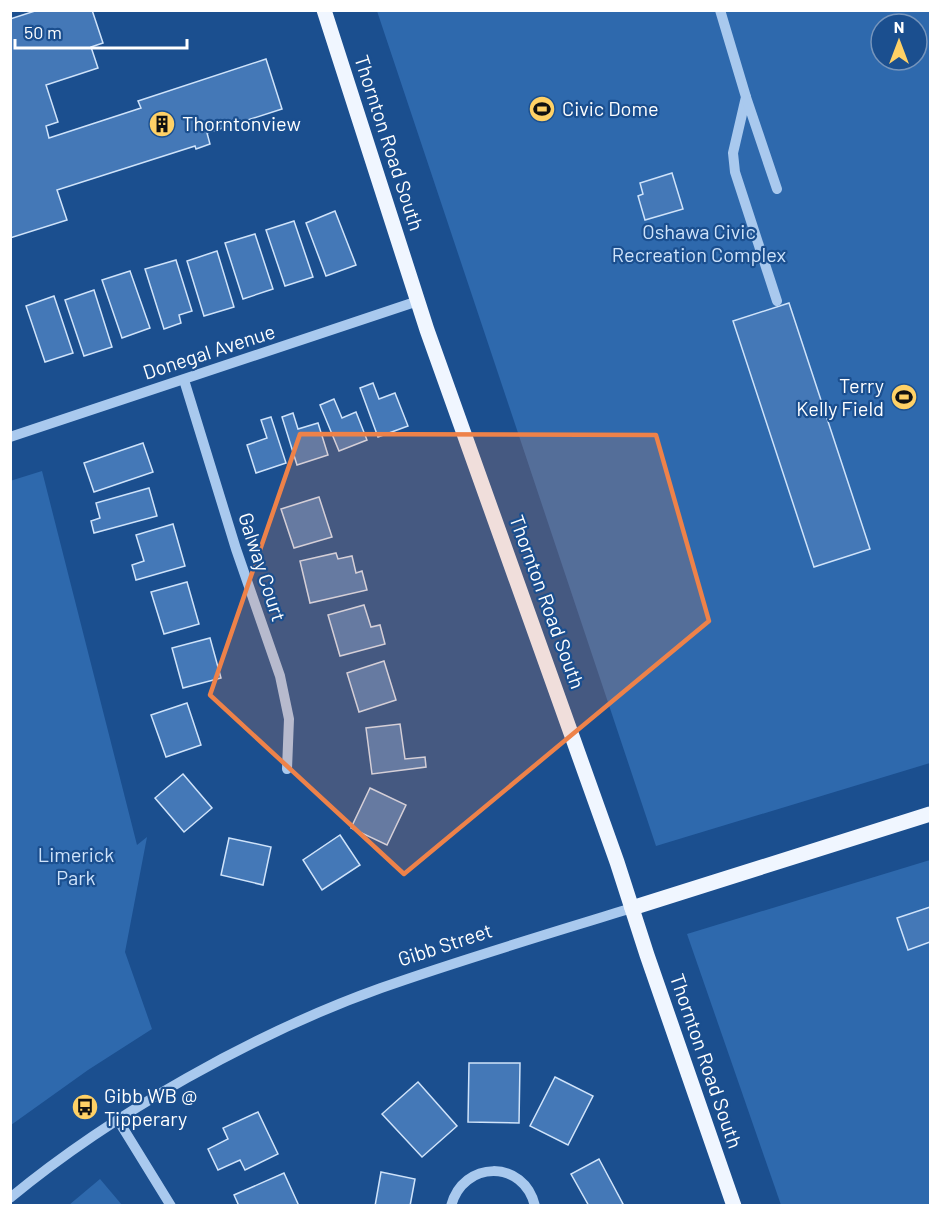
<svg xmlns="http://www.w3.org/2000/svg" width="941" height="1216" font-family="Barlow,sans-serif">
<style>
.green{fill:#2e69ad;fill-rule:evenodd}
.building{fill:#4478b7;stroke:#cfe3fa;stroke-width:1.5}
.lines{fill:none;stroke-linecap:round;stroke-linejoin:round}
.minor{stroke:#a9c9ee;stroke-width:10}
.major{stroke:#f0f6ff;stroke-width:15}
.marked{fill:#ee8249;fill-opacity:0.2;stroke:#ee8249;stroke-width:4.5;stroke-linejoin:round}
.labels{text-anchor:middle;stroke-width:4.5;stroke-linejoin:round;paint-order:stroke}
.poi-label{font-size:20px;fill:#fff;stroke:#1b4f8f;text-anchor:start}
.street-label{font-size:20px;fill:#fff;stroke:#1b4f8f}
.park-label{font-size:20px;fill:#cfe3fa;stroke:#1b4f8f}
</style>
<rect width="100%" height="100%" fill="#1b4f8f"/>
<g class="green">
<path d="M377,11h553v752l-274,83zM881,24h36v36h-36z"/>
<path d="M42,471l95,374 10,-8 -22,115 27,77 -64,41 -77,55 -1,-644z"/>
<path d="M930,860v345h-149l-94,-271z"/>
<path d="M100,1179l22,26h-53z"/>
</g>
<g class="building">
<path d="M38,10h54l11,33 -12,4 7,21 -52,17 12,37 -12,4 3,12 92,-30 -3,-7 128,-42 16,50 -75,24 3,11 -14,5 -1,-3 -138,44 10,30 -57,18v-219z"/>
<path d="M672,173l11,36 -38,11 -7,-24 5,-2 -3,-11z"/>
<path d="M335,211l21,54 -30,11 -20,-53z"/>
<path d="M294,221l19,56 -28,9 -19,-56z"/>
<path d="M255,234l18,55 -30,10 -18,-56z"/>
<path d="M217,251l17,56 -30,9 -17,-55z"/>
<path d="M176,260l16,51 -13,4 2,8 -17,6 -19,-60z"/>
<path d="M130,271l20,57 -28,10 -20,-58z"/>
<path d="M94,290l18,57 -28,9 -19,-56z"/>
<path d="M54,296l19,57 -28,9 -19,-56z"/>
<path d="M789,303l81,246 -56,18 -81,-246z"/>
<path d="M373,383l6,16 16,-6 13,33 -30,11 -18,-49z"/>
<path d="M334,399l8,19 14,-6 11,28 -28,11 -19,-46z"/>
<path d="M293,413l5,16 20,-6 10,32 -31,10 -15,-48z"/>
<path d="M271,417l15,46 -30,10 -9,-28 20,-7 -6,-18z"/>
<path d="M143,443l10,29 -59,20 -10,-29z"/>
<path d="M149,488l8,28 -63,17 -3,-12 9,-3 -4,-15z"/>
<path d="M319,497l13,40 -38,11 -13,-39z"/>
<path d="M173,524l12,42 -49,14 -4,-15 12,-4 -8,-26z"/>
<path d="M336,553l2,6 14,-3 4,17 6,-2 5,19 -57,13 -10,-42z"/>
<path d="M187,582l12,42 -35,10 -13,-42z"/>
<path d="M364,605l7,22 9,-2 5,19 -45,12 -12,-41z"/>
<path d="M210,638l11,40 -38,10 -11,-40z"/>
<path d="M384,661l12,39 -37,12 -12,-39z"/>
<path d="M187,703l14,42 -35,12 -15,-42z"/>
<path d="M400,724l5,35 20,-2 1,10 -54,7 -6,-46z"/>
<path d="M183,774l29,34 -28,24 -29,-34z"/>
<path d="M370,788l36,17 -19,40 -36,-17z"/>
<path d="M340,835l20,30 -38,25 -19,-30z"/>
<path d="M229,838l42,9 -8,38 -42,-10z"/>
<path d="M930,907v35l-22,8 -11,-32z"/>
<path d="M469,1063h51l-1,60 -51,-1z"/>
<path d="M555,1077l38,19 -25,49 -38,-19z"/>
<path d="M418,1082l39,44 -35,31 -40,-43z"/>
<path d="M258,1112l20,42 -33,16 -5,-10 -22,10 -10,-21 20,-10 -5,-11z"/>
<path d="M599,1159l24,45 -4,2h-30l-18,-32z"/>
<path d="M381,1172l34,7 -5,27h-35z"/>
<path d="M284,1173l15,33h-60l-5,-11z"/>
</g>
<g class="lines">
<g class="minor">
<path d="M720,10l26,87 -13,56 2,19 42,129"/>
<path d="M746,97l31,92"/>
<path d="M184,380l52,169 44,127 9,43 -2,50"/>
<path d="M10,437l408,-136"/>
<path d="M118,1120l53,86"/>
<path d="M10,1198c103,-85 245,-165 371,-210 82,-29 167,-54 251,-80"/>
<path d="M451,1206c12,-46 73,-47 84,0"/>
</g>
<g class="major">
<path d="M324,10l103,320 190,532 30,93 87,251"/>
<path d="M632,908l298,-94"/>
</g>
</g>
<path class="marked" d="M300,434l356,1 53,186 -305,253 -194,-179z"/>
<defs>
<symbol id="stadium-disc" viewBox="-11 -11 22 22"><circle r="9.5" fill="#ffd166" stroke="#1b4f8f"/><path d="M0-5a6.5 5 0 1 0 0 10a6.5 5 0 1 0 0-10ZM-3.5-1.8h7v3.6h-7Z" fill="#111"/></symbol>
<symbol id="building-disc" viewBox="-11 -11 22 22"><circle r="9.5" fill="#ffd166" stroke="#1b4f8f"/><path d="M-4-6H4V6H1V3H-1V6H-4ZM-2.5-4.3h1.7v1.8h-1.7ZM.8-4.3h1.7v1.8H.8ZM-2.5-1h1.7V.8h-1.7ZM.8-1h1.7V.8H.8Z" fill="#111"/></symbol>
<symbol id="bus-disc" viewBox="-11 -11 22 22"><circle r="9.5" fill="#ffd166" stroke="#1b4f8f"/><path d="M-5-6H5V4H4V6H2V4H-2V6H-4V4H-5ZM-3.5-4V0h7V-4ZM-3.5 1.2v1.5H-2V1.2ZM2 1.2v1.5H3.5V1.2Z" fill="#111"/></symbol>
</defs>
<g fill-rule="evenodd">
<use href="#stadium-disc" x="527" y="94" width="30" height="30"/>
<use href="#building-disc" x="147" y="109" width="30" height="30"/>
<use href="#stadium-disc" x="889" y="382" width="30" height="30"/>
<use href="#bus-disc" x="70" y="1092" width="30" height="30"/>
</g>
<g class="labels">
<g class="poi-label">
<text x="562" y="116">Civic Dome</text>
<text x="182" y="131">Thorntonview</text>
<text x="884" y="393" text-anchor="end">Terry<tspan x="884" dy="23">Kelly Field</tspan></text>
<text x="104" y="1103">Gibb WB @<tspan x="104" dy="23">Tipperary</tspan></text>
</g>
<g class="street-label">
<text transform="translate(389 143) rotate(72)" y="7">Thornton Road South</text>
<text transform="translate(209 352) rotate(-18)" y="7">Donegal Avenue</text>
<text transform="translate(262 567) rotate(72)" y="7">Galway Court</text>
<text transform="translate(547 602) rotate(70)" y="7">Thornton Road South</text>
<text transform="translate(445 945) rotate(-18)" y="7">Gibb Street</text>
<text transform="translate(706 1061) rotate(71)" y="7">Thornton Road South</text>
</g>
<g class="park-label">
<text x="699" y="239">Oshawa Civic<tspan x="699" dy="23">Recreation Complex</tspan></text>
<text x="76" y="862">Limerick<tspan x="76" dy="23">Park</tspan></text>
</g>
</g>
<rect width="941" height="1216" fill="none" stroke="#ffffff" stroke-width="24"/>
<g transform="translate(899 42)"><circle r="28" fill="#1b4f8f" stroke="#7695bc" stroke-width="1.5"/>
<path d="M0-4.5L10 22L0 15L-10 22Z" fill="#ffd166"/>
<text y="-9" font-size="16" font-weight="bold" text-anchor="middle" fill="#ffffff">N</text>
</g>
<path d="M15 39v9h172v-9" fill="none" stroke="#ffffff" stroke-width="3"/>
<text x="24" y="39" font-size="18" fill="#ffffff" stroke="#1b4f8f" stroke-width="4.5" paint-order="stroke">50 m</text>
</svg>
